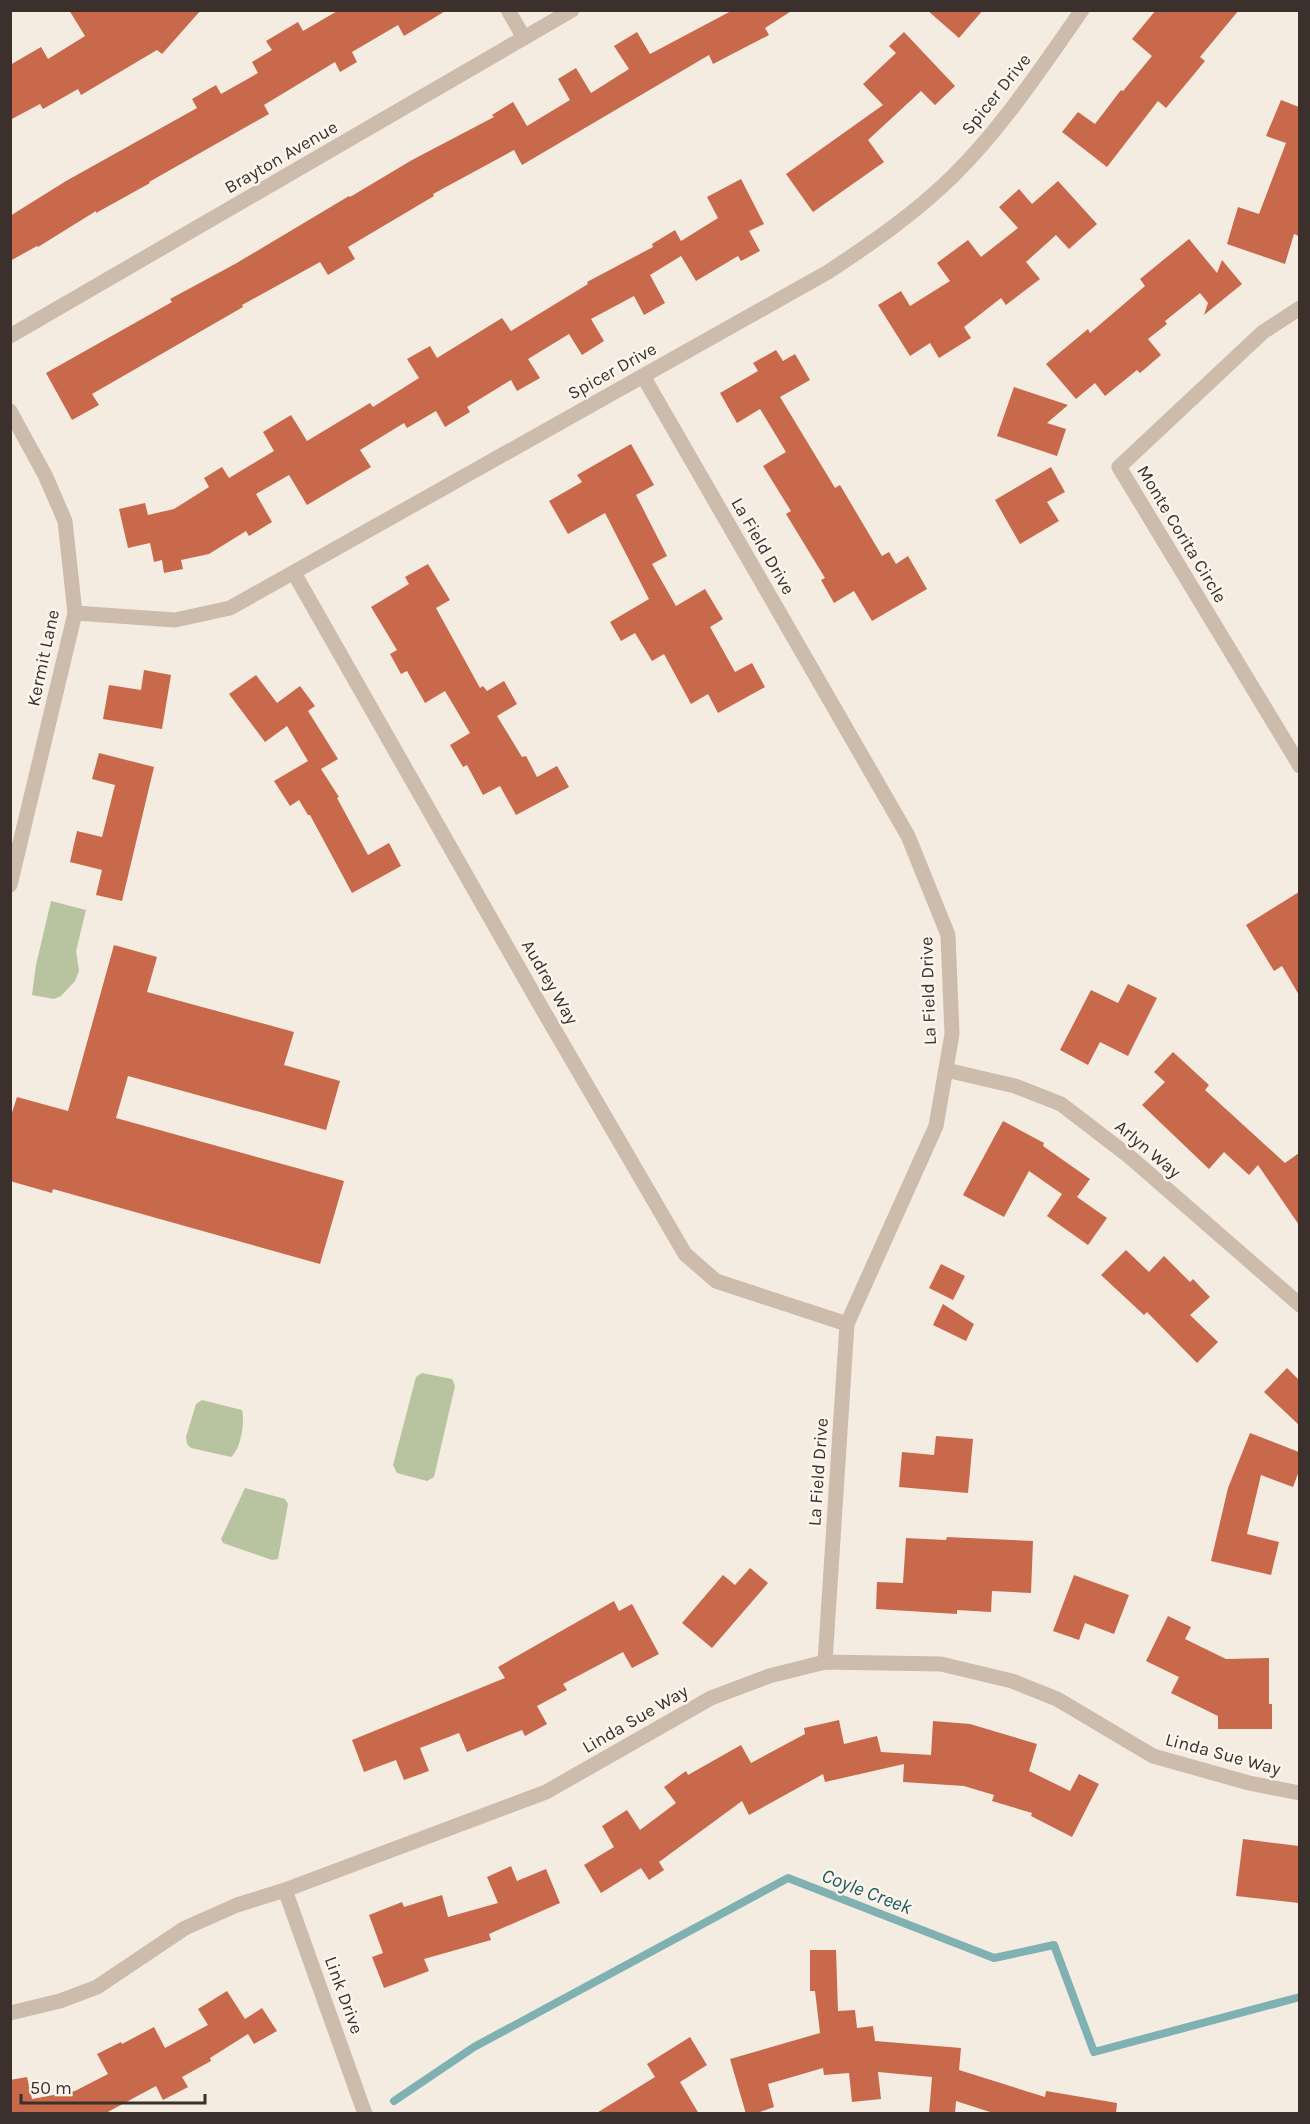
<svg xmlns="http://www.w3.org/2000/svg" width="1310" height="2124" font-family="Karla,sans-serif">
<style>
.green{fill:#b8c4a0}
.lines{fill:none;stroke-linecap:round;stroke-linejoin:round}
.stream{stroke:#7fb0b2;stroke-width:8}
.building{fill:#c8694b}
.street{stroke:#cdbbac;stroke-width:15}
.labels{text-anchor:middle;stroke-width:5;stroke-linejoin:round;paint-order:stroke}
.street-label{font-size:18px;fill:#3b302b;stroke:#fbf5ee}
.water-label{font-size:20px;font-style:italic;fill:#1f5a5e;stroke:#fbf5ee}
</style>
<rect width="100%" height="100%" fill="#f4ebe1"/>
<g class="green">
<path d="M51,901l35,9 -10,41 3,20 -4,10 -14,15 -7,3 -22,-4 4,-30z"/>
<path d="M422,1373l30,6 3,7 -21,91 -7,4 -30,-8 -4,-8 23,-88z"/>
<path d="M202,1400l40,10c3,13 -1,38 -11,47l-40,-9 -4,-4 -1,-7 10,-33z"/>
<path d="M245,1488l40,11 3,5 -10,55 -6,1 -49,-17 -2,-4z"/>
</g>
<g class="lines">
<path class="stream" d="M394,2101l80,-54 314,-169 206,80 60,-13 40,107 206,-55"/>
</g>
<g class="building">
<path d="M69,10h132l-39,44 -5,-4 -76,45 -3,-6 -35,20 -3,-5 -30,16v-55l31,-18 7,12 37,-23z"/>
<path d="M339,10h108l-43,26 -6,-11 -46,27 5,10 -17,10 -5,-10 -71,43 5,9 -120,68 1,1 -54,30v-2l-58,36 -1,-1 -27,15v-45l56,-35 131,-73 -5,-9 24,-14 5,9 37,-21 -6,-11 20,-12 -6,-9 32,-19 5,9z"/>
<path d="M733,10h60l-28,18 4,7 -56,29 -4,-9 -187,110 -8,-15 -81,44 1,2 -86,51 7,12 -27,16 -8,-13 -78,43 1,2 -151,87 7,11 -27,15 -26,-47 126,-71 -2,-3 65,-35 114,-68 1,1 62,-37 82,-43 -2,-2 21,-13 14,24 43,-26 -12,-21 18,-11 15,25 38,-24 -15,-23 23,-14 13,22z"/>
<path d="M927,10h56l-24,28z"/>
<path d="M1156,10h83l-39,47 5,4 -39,47 -8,-7 -51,66 -45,-35 16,-20 17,12 26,-34 2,1 29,-35 -20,-17z"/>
<path d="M904,32l51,54 -20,19 -14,-14 -53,49 16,22 -71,50 -27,-38 97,-69 -20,-21 33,-31 -7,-7z"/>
<path d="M1281,100l18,7v129l-5,-2 -9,30 -58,-20 11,-37 21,7 27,-71 -20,-7z"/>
<path d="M741,179l23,45 -15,7 11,20 -19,10 -3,-5 -42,25 -15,-25 -31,19 15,28 -21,12 -10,-19 -43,23 13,22 -22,14 -13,-21 -41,25 12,19 -23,13 -6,-11 -44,27 3,5 -25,15 -9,-16 -29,17 -3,-5 -44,27 11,17 -64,38 -18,-30 -33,19 16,28 -23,14 -3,-5 -37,23 -28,6 2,9 -19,4 -2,-13 -8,2 -4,-19 -22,5 -9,-39 26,-6 3,12 26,-6 35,-22 -5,-9 18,-11 7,11 45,-27 -11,-19 28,-17 16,26 63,-38 3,4 46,-29 -12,-19 23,-13 7,12 65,-40 9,13 77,-47 -1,-2 66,-35 -1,-3 23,-14 6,11 37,-23 -11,-21z"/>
<path d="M1058,181l39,43 -28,25 -13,-14 -30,27 14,17 -34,26 -5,-7 -37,29 7,11 -32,20 -9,-15 -20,13 -32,-51 23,-14 9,15 40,-25 -13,-18 31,-23 13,17 37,-29 -19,-21 20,-18 13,15z"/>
<path d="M1189,239l28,34 5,-13 20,24 -38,31 4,-12 -8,-10 -35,28 2,3 -19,15 13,16 -21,18 -3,-3 -32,26 -10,-13 -19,16 -30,-35 42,-35 2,4 55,-47 -5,-7z"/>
<path d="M776,350l7,11 12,-7 15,26 -30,17 55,91 5,-3 42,71 7,-4 7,12 12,-8 19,33 -55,32 -18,-30 -20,12 -13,-23 4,-2 -39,-64 5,-3 -28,-45 23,-14 -26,-43 -23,14 -17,-30 38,-22 -5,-8z"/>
<path d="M1014,387l54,18 -21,18 19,6 -9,27 -60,-20z"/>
<path d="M631,444l23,41 -18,10 31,61 -15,8 24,42 29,-17 18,30 -13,8 25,45 17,-9 13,24 -47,26 -10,-19 -17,10 -27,-50 -12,7 -17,-28 -14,8 -11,-19 39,-23 -44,-86 -37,21 -19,-33 33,-19 -5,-7z"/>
<path d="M1051,467l14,25 -18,10 12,19 -39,23 -25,-44z"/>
<path d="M428,564l22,36 -14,8 44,80 3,-2 4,5 17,-10 13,23 -20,12 25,41 4,-1 11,21 20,-11 12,21 -53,28 -16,-29 -17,9 -16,-30 -4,2 -13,-22 20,-12 -25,-42 -20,12 -18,-32 -6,3 -11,-20 7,-4 -26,-43 38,-23 -4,-7z"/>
<path d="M144,670l27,5 -9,54 -59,-10 6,-34 32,5z"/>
<path d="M256,675l21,28 23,-17 15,20 -7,5 30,48 -17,10 18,28 -2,1 31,57 21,-12 12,23 -49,27 -42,-78h-2l-9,-15 -9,6 -16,-25 34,-20 -21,-35 -22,16 -36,-48z"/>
<path d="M99,753l55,14 -32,134 -26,-6 6,-25 -32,-8 7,-31 25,6 13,-52 -23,-6z"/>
<path d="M1299,892v103l-17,-29 -8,5 -28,-46z"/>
<path d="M114,945l43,12 -10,35 147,40 -10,33 56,16 -14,49 -198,-54 -12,42 228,63 -24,83 -267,-75 -1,4 -42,-12v-62l7,-22 51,14z"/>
<path d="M1128,984l29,14 -29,58 -28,-14 -12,23 -28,-15 31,-60 27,13z"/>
<path d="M1173,1052l36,33 -4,5 80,73 14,-10v72l-41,-60 -9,10 -25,-23 -15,17 -67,-64 23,-23 -11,-10z"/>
<path d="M1003,1121l41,22 -1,3 47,33 -13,18 30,21 -19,27 -41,-29 15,-22 -33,-23 -25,46 -41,-22z"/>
<path d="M1126,1250l23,22 15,-16 26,26 3,-3 17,18 -20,18 28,27 -21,21 -50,-51 -3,3 -43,-40z"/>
<path d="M941,1264l24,12 -12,24 -24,-12z"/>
<path d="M943,1304l31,20 -8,17 -33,-16z"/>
<path d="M1287,1368l12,12v45l-35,-33z"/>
<path d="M1250,1433l49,19v19l-6,16 -32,-12 -14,59 32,8 -8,33 -60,-14 17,-73z"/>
<path d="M936,1436l37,3 -5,54 -69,-6 3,-35 32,3z"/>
<path d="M947,1537l86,4 -2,52 -39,-2 -1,21 -34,-2v4l-81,-5 1,-27 26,1 3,-45 40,2z"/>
<path d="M750,1568l18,15 -56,65 -30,-25 41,-48 12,10z"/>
<path d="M1074,1575l55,20 -15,39 -29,-11 -6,17 -26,-9z"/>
<path d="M614,1601l5,10 13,-7 27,50 -27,14 -9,-16 -60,32 4,6 -30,16 10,18 -22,12 -3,-6 -55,22 -8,-19 -39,15 9,23 -25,9 -8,-20 -32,12 -12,-32 153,-62 -7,-11z"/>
<path d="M1168,1616l23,11 -6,12 41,20 43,-1v46h3v25h-54v-13l-47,-23 8,-16 -33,-16z"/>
<path d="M839,1720l5,24 33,-8 4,16 50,3 2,-34 37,3 67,20 -8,27 41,20 9,-17 20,10 -27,53 -41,-21 1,-3 -40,-12 2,-6 -30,-9 -61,-4 1,-18 -79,18 -2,-8 -74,41 -7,-14 -83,61 5,8 -15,10 -8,-12 -40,25 -17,-28 30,-18 -12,-21 25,-16 13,20 36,-27 -12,-16 22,-16 2,4 53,-30 10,18 54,-29 -1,-6z"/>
<path d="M1243,1839l56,7v57l-63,-7z"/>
<path d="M511,1866l6,15 29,-12 14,34 -71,31 2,6 -67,19 5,12 -45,17 -12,-31 11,-4 -14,-38 33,-13 2,5 38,-12 6,22 50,-14 -11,-26z"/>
<path d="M810,1950h26l2,61 17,-1 2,18 16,-2 2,15 86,7 -2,22 86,27 1,-6 71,12 -1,11h-120l-40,-13 -1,13h-26l3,-37 -54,-5 3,27 -29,3 -3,-29 -25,2 -1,-7 -55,16 6,23 -20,7h-8l-16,-55 90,-26 -5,-42h-5z"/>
<path d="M227,1991l18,28 17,-11 15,23 -23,13 -6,-10 -38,24 1,3 -29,16 6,10 -25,13 -7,-14 -52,28h-94v-34l17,-3 5,22 43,-8 33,-17 -11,-20 24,-12 1,2 32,-17 11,21 43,-23 -10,-16z"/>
<path d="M690,2037l17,28 -27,17 19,32h-104l60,-37 -8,-13z"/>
</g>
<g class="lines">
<g class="street">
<path d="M508,10l16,28"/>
<path d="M1300,308l-37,24 -144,135 181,299"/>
<path d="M10,336l562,-326"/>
<path d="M643,376l265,460 40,99 4,99 -16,92 -89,198 -22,338"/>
<path d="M10,411l35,64 20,46 10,92 -65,272"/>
<path d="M294,573l246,432 145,249 31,27 131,43"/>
<path d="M75,613l100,7 55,-12 598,-336c44,-29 86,-58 124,-95 50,-49 90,-110 130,-167"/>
<path d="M946,1070l69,16 46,18 69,53 170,148"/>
<path d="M285,1890l80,224"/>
<path d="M10,2013l50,-12 37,-14 88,-59 52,-23 48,-15 261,-98 165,-94 58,-22 56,-14 116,2 71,17 45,18 96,57 96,27 51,10"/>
</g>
</g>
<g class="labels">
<g class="street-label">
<text transform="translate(996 94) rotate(-51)" y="6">Spicer Drive</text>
<text transform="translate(281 157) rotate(-30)" y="6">Brayton Avenue</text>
<text transform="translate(612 371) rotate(-29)" y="6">Spicer Drive</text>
<text transform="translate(1182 534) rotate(59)" y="6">Monte Corita Circle</text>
<text transform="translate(763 546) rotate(60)" y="6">La Field Drive</text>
<text transform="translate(43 658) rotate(-78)" y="6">Kermit Lane</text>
<text transform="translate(550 982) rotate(60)" y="6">Audrey Way</text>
<text transform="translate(928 991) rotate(-92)" y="6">La Field Drive</text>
<text transform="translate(1148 1149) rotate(40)" y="6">Arlyn Way</text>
<text transform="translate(818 1472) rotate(-86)" y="6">La Field Drive</text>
<text transform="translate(635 1719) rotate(-30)" y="6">Linda Sue Way</text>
<text transform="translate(1223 1754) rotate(15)" y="6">Linda Sue Way</text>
<text transform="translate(344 1995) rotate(70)" y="6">Link Drive</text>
</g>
<g class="water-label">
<text transform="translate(867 1891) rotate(21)" y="7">Coyle Creek</text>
</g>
</g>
<rect width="1310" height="2124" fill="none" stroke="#3b302b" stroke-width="24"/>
<path d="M21 2094v9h184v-9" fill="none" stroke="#3b302b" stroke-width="3"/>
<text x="30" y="2094" font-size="18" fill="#3b302b" stroke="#fbf5ee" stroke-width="4.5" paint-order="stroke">50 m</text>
</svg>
